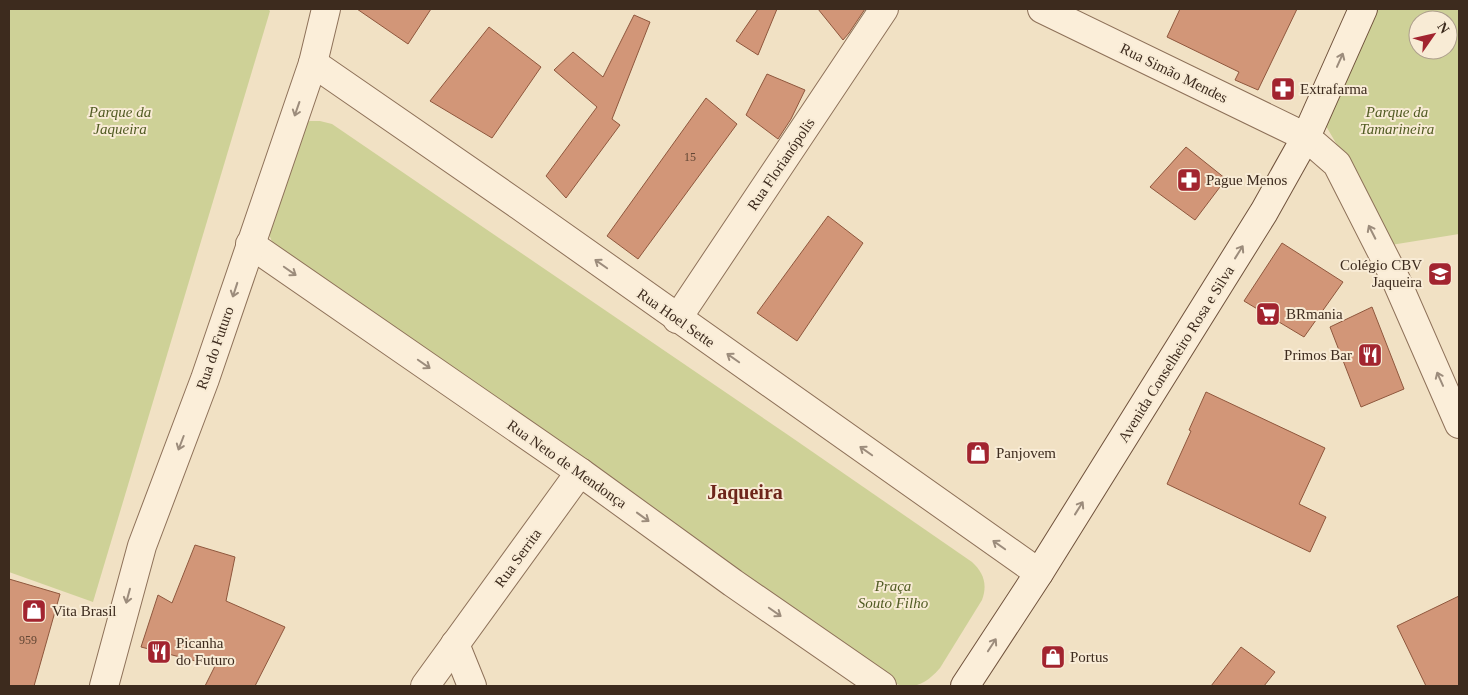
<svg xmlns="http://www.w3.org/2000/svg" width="1468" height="695" font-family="Georgia,serif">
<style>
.green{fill:#ced197;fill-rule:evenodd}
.building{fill:#d29678;stroke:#8f573d}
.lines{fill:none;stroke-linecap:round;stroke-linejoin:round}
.minor-casing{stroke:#8e7159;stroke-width:30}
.tertiary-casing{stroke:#8e7159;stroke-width:30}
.secondary-casing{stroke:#70523c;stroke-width:30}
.minor{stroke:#fbeed9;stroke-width:28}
.tertiary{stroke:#fbeed9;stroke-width:28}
.secondary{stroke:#fbeed9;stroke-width:28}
.oneway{stroke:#9c8c7c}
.labels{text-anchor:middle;stroke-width:4;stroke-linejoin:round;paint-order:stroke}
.number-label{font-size:12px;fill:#624634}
.street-label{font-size:15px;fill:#3d2b1e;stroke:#f8ebd5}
.poi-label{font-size:15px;fill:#3d2b1e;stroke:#f8ebd5;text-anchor:start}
.park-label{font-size:15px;font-style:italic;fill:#515b23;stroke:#f8ebd5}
.district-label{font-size:20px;font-weight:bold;fill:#6d251a;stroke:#f8ebd5}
</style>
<rect width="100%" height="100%" fill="#f1e1c4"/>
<g class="green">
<path d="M9,9h259l2,2 -177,591 -84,-30z"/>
<path d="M1378,9h81v225l-68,11 -37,-71 -28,-48zM1418,20h30v30h-30z"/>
<path d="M310,121h10l12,3 459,313 181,125c11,10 16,22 10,38l-42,68c-15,17 -28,23 -49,14l-618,-438 -5,-12 36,-109z"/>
</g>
<g class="building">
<path d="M357,9h74l-23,35z"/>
<path d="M758,9h19l-19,46 -22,-14z"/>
<path d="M818,9h47l-16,24 -6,7z"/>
<path d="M1180,9h117l-39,81 -23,-10 4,-8 -72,-35z"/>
<path d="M634,15l16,7 -38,97 8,6 -54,73 -20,-22 51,-69 -43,-37 19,-18 30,25z"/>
<path d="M489,27l52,40 -49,71 -62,-37z"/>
<path d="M767,74l38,16 -14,29 -13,20 -32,-24z"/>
<path d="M706,98l31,26 -99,135 -31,-23z"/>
<path d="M1186,147l40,32 -31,41 -45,-33z"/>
<path d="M828,216l35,27 -66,98 -40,-28z"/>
<path d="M1282,243l61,39 -39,55 -60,-36z"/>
<path d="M1372,307l32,82 -43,18 -31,-80z"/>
<path d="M1206,392l119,56 -26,56 27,13 -16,35 -143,-68 24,-53 -2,-1z"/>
<path d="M195,545l40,12 -9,44 59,26 -30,59h-50l10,-20 -74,-19 17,-52 14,8z"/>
<path d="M9,579l51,15 -26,92h-25z"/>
<path d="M1459,596v90h-33l-29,-60z"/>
<path d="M1241,647l34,25 -11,14h-53z"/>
</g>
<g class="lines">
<defs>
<g id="minor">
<path d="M677,319l207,-310"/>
<path d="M455,644l17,42"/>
<path d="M425,686l155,-214"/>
</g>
<g id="tertiary">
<path d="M1042,9l264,128 31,27 59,116 63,144"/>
<path d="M313,63l207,143 519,367"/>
<path d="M250,244l330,228 153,111 149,103"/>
<path d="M104,686l38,-140 63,-167 108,-316 13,-54"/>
</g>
<path id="secondary" d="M965,686l74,-113 225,-361 42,-75 57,-128"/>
</defs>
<use href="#minor" class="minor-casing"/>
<use href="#tertiary" class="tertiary-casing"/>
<use href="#secondary" class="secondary-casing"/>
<use href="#minor" class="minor"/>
<use href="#tertiary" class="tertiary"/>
<use href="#secondary" class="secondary"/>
</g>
<defs><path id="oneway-shaft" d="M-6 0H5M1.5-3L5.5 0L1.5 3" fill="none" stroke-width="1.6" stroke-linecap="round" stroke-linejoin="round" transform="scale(1.25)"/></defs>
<g class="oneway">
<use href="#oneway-shaft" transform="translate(1340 60) rotate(-66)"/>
<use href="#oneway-shaft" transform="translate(297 109) rotate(109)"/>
<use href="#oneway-shaft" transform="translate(1372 232) rotate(-117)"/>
<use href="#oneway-shaft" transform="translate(1239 252) rotate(-58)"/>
<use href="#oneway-shaft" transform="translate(601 264) rotate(-145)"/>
<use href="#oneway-shaft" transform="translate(290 271) rotate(35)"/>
<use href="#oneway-shaft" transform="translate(235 290) rotate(108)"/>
<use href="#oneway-shaft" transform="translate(733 358) rotate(-145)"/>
<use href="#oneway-shaft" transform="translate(424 364) rotate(35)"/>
<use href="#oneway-shaft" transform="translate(1440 379) rotate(-114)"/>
<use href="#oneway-shaft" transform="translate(181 443) rotate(111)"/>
<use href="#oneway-shaft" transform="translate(866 451) rotate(-145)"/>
<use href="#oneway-shaft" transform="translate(1079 508) rotate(-58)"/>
<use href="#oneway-shaft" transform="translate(643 517) rotate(36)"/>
<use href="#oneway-shaft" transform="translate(999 545) rotate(-145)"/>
<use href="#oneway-shaft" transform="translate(128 596) rotate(105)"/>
<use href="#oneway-shaft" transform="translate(775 612) rotate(35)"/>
<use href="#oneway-shaft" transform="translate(992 645) rotate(-57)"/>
</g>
<defs>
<symbol id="pharmacy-square" viewBox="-11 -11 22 22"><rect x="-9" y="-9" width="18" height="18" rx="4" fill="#a2242f" stroke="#f8ebd5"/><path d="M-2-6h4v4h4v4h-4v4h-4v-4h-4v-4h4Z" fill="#fff"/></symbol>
<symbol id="school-square" viewBox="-11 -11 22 22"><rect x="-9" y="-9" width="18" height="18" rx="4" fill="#a2242f" stroke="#f8ebd5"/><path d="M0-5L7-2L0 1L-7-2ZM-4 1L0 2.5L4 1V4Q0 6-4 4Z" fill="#fff"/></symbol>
<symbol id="supermarket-square" viewBox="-11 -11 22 22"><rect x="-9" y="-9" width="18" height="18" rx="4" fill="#a2242f" stroke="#f8ebd5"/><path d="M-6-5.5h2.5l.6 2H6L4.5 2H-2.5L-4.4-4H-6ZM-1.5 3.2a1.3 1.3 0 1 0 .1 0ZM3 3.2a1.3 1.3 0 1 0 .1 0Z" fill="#fff"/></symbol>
<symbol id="restaurant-square" viewBox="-11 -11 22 22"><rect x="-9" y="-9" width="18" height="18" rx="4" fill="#a2242f" stroke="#f8ebd5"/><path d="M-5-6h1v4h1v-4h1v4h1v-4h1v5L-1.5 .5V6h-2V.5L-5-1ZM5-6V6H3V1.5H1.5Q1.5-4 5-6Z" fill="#fff"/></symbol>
<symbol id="shop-square" viewBox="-11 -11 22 22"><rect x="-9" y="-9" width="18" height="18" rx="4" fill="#a2242f" stroke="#f8ebd5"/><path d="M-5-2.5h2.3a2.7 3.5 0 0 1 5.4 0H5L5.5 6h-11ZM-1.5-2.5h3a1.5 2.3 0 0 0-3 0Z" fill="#fff"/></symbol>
</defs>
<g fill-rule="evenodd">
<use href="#pharmacy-square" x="1269" y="75" width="28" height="28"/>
<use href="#pharmacy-square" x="1175" y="166" width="28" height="28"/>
<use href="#school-square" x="1426" y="260" width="28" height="28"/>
<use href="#supermarket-square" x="1254" y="300" width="28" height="28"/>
<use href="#restaurant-square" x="1356" y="341" width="28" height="28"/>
<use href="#shop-square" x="964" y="439" width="28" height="28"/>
<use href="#shop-square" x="20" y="597" width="28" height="28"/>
<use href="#restaurant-square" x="145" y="638" width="28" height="28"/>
<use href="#shop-square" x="1039" y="643" width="28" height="28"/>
</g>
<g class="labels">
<g class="number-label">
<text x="690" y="161">15</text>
<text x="28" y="644">959</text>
</g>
<g class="street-label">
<text transform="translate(1174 73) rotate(26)" y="5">Rua Simão Mendes</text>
<text transform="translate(781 164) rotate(-56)" y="5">Rua Florianópolis</text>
<text transform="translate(676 318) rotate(35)" y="5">Rua Hoel Sette</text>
<text transform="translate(215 348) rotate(-71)" y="5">Rua do Futuro</text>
<text transform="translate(1176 354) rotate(-58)" y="5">Avenida Conselheiro Rosa e Silva</text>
<text transform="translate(567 464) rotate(35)" y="5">Rua Neto de Mendonça</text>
<text transform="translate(518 558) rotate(-54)" y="5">Rua Serrita</text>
</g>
<g class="poi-label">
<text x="1300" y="94">Extrafarma</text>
<text x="1206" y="185">Pague Menos</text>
<text x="1422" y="270" text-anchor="end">Colégio CBV<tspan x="1422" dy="17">Jaqueira</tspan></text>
<text x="1286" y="319">BRmania</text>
<text x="1352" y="360" text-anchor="end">Primos Bar</text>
<text x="996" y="458">Panjovem</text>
<text x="52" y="616">Vita Brasil</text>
<text x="176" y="648">Picanha<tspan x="176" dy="17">do Futuro</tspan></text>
<text x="1070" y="662">Portus</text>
</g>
<g class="park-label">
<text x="120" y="117">Parque da<tspan x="120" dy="17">Jaqueira</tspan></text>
<text x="1397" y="117">Parque da<tspan x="1397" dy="17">Tamarineira</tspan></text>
<text x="893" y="591">Praça<tspan x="893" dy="17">Souto Filho</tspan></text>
</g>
<g class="district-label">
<text x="745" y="499">Jaqueira</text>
</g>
</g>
<rect width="1468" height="695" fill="none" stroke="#3d2b1e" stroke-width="20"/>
<g transform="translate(1433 35) rotate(56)"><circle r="24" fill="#f8ebd5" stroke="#ad9e8c"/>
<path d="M0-4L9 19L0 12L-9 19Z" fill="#a2242f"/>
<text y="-8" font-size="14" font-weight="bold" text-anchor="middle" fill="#3d2b1e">N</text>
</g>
</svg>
